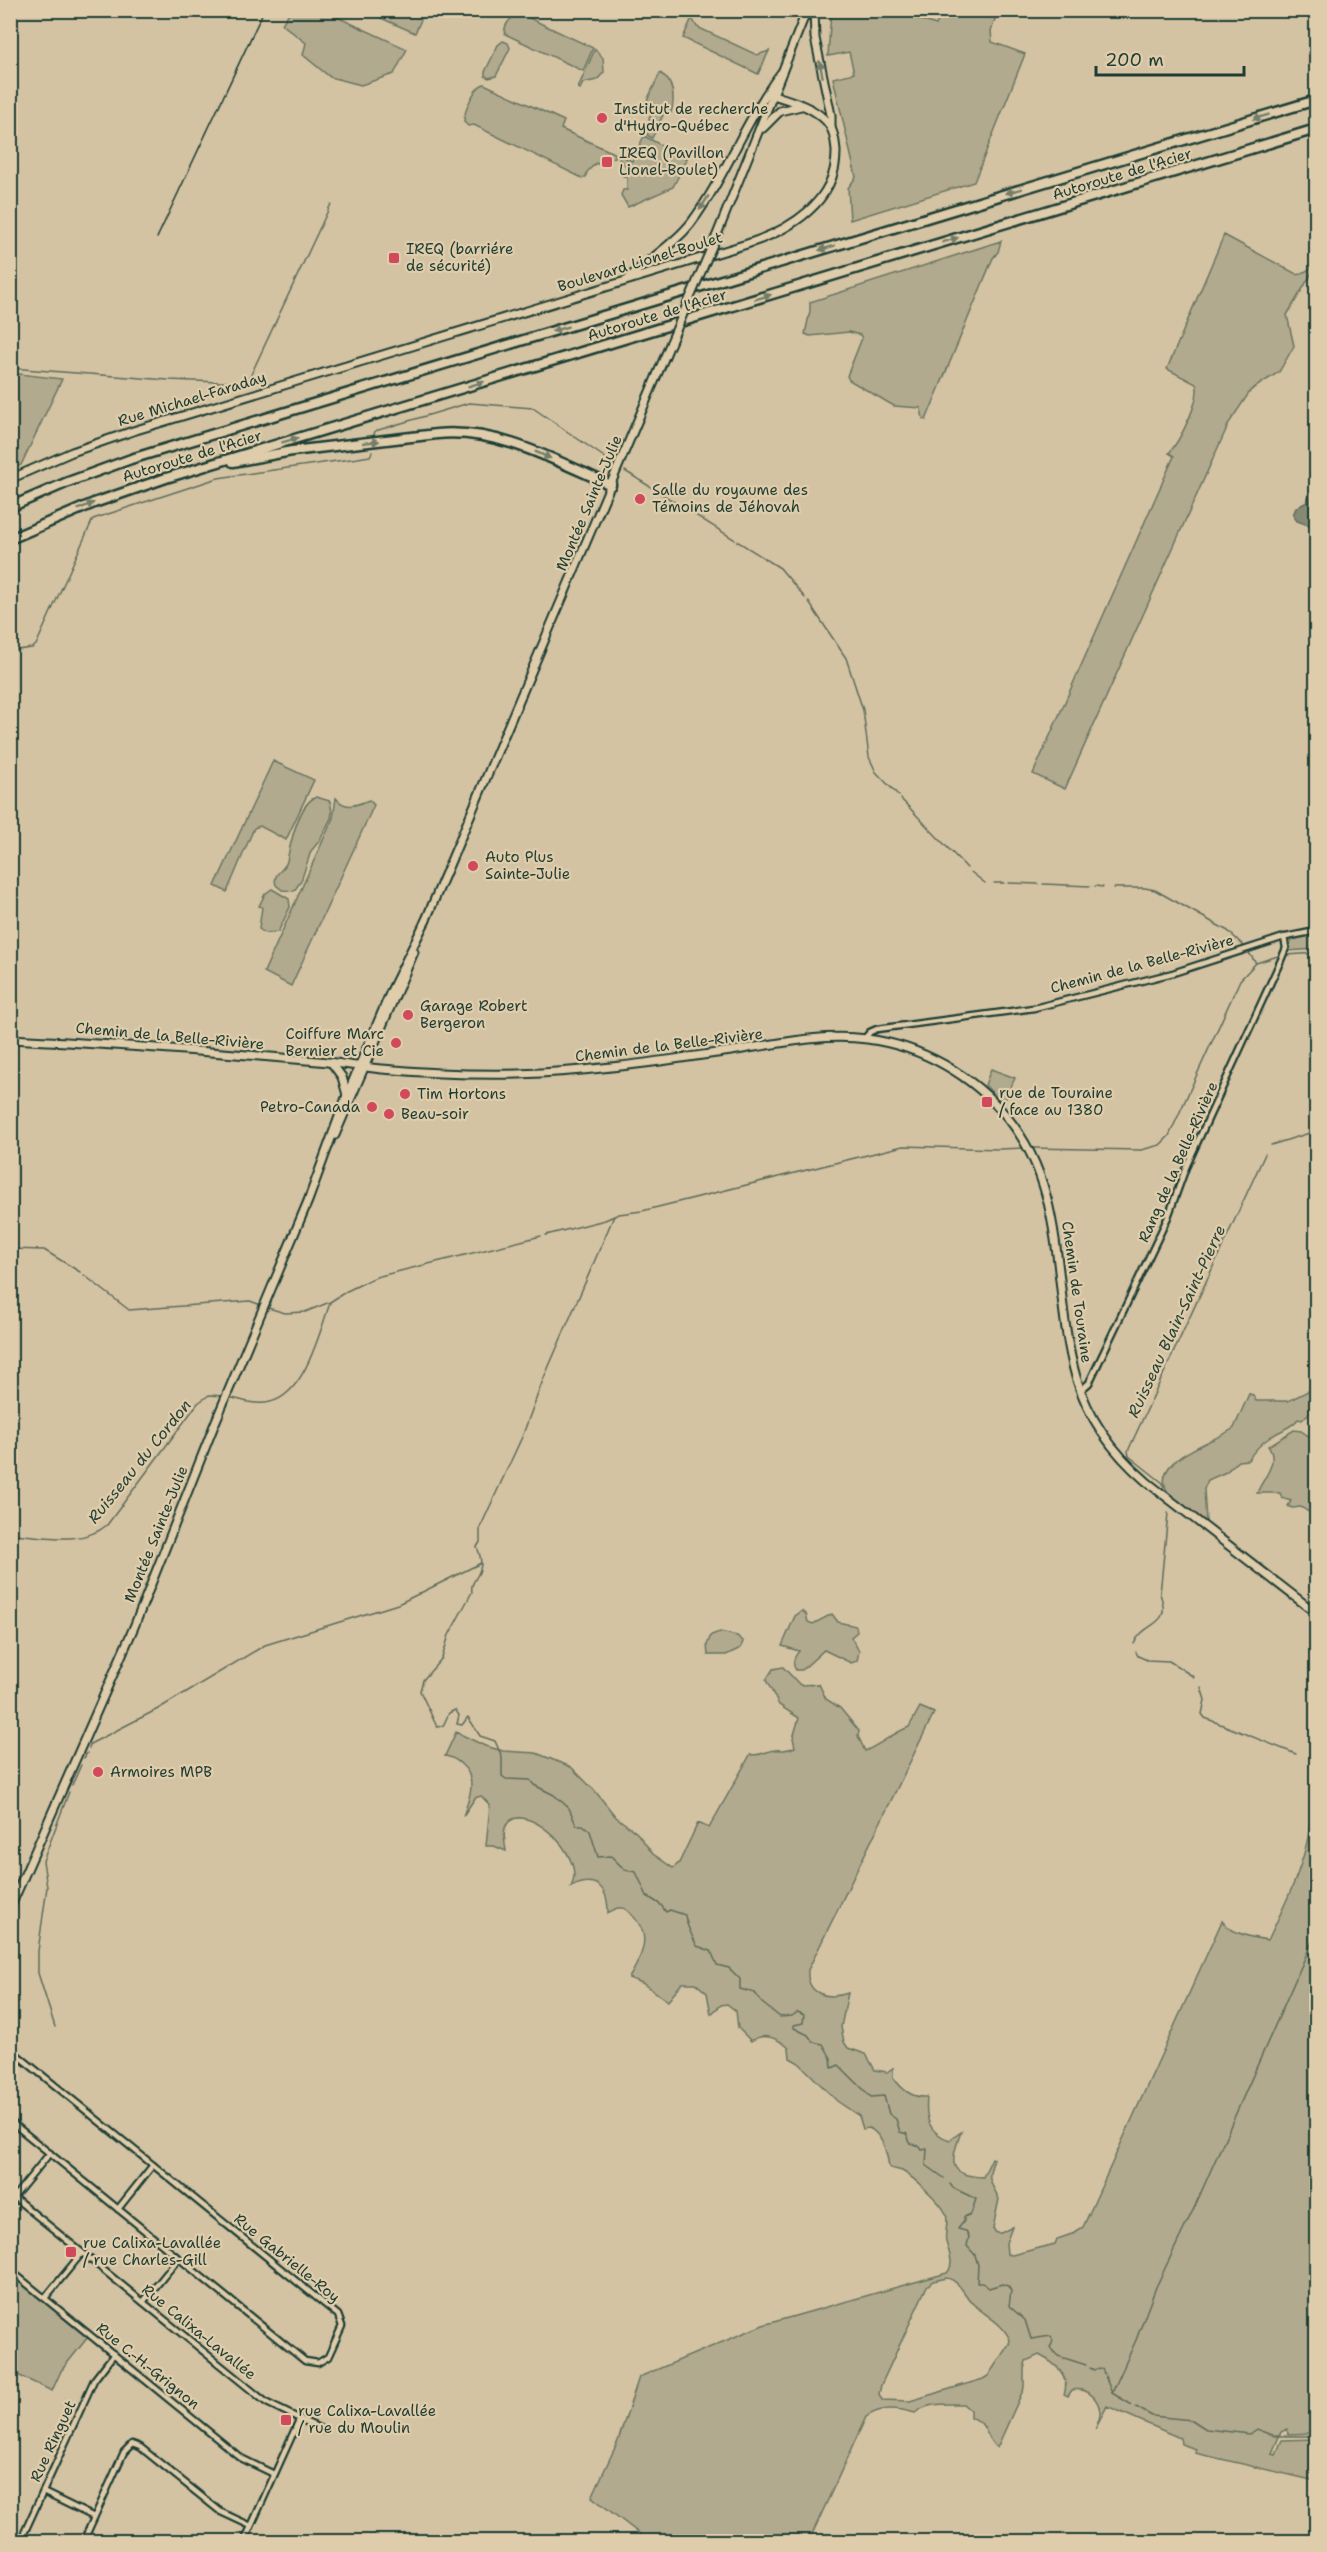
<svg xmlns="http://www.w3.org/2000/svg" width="1327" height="2552" font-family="'Shantell Sans',sans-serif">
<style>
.green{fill:#b2aa8e;stroke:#687461;stroke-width:1.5;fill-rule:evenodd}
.water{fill:#868a74;stroke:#5d6b5a;stroke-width:1.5}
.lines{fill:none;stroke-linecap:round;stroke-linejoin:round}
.stream{stroke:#5d6b5a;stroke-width:1.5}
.street-casing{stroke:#1f3d34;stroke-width:9}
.secondary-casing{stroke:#1f3d34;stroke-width:11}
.highway-casing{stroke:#1f3d34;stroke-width:13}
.street{stroke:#dfccaa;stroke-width:4.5}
.secondary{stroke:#dfccaa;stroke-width:7}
.highway{stroke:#dfccaa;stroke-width:8}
.rail{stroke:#1f3d34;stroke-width:1.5}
.secondary-bridge-casing{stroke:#1f3d34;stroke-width:11;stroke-linecap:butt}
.secondary-bridge{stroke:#dfccaa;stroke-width:7}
.oneway{fill:#757d69}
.poi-dot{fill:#d1495b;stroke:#dfccaa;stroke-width:2}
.labels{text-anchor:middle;stroke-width:4.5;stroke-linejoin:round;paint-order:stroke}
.poi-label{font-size:15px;fill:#1f3d34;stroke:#dfccaa;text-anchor:start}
.street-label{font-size:15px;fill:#1f3d34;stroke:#dfccaa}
.water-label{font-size:16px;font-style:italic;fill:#29453a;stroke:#dfccaa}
</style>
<rect width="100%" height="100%" fill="#d4c3a3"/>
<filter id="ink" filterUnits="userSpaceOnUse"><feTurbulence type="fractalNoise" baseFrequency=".0167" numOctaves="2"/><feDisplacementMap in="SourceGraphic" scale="12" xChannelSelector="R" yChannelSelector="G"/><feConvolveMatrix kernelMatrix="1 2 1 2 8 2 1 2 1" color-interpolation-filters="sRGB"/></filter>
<g filter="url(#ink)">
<g class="green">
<path d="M831,10l63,1 42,14 7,-14h55l-7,20 1,11 33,12 -51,128 -124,38 -2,-32 8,-11 -23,-99 21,-5 -5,-21 -21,4z"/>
<path d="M290,11h34l83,38 -13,25 -33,11 -31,-8 -27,-22 3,-12 -24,-19z"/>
<path d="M365,11h60l-10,22z"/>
<path d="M515,16h10l68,32 -10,23 -78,-37c-2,-7 4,-15 10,-18z"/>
<path d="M692,18l5,9 60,28 12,-4 -11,23 -75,-36z"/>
<path d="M503,41l5,2 2,5 -14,28 -7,2 -4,-2v-4l13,-27z"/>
<path d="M595,49l8,9 1,14 -7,8 -14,3 -3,6 -2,-1z"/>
<path d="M660,73c14,8 15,26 11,40l-6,-2 -13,27 -5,-3 4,-10 -2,-6 3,-8 -6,-8z"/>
<path d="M484,84l80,37 -3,8 55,25 -1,3 -16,8 -3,-2 -9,9 -1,5 -4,1 -108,-53 -6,1 -4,-4c0,-11 10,-35 20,-38z"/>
<path d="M644,136l43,23 -14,28 -45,20 -7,-12 2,-5h4v-13l-4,-1 4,-9 -8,-8 2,-3 11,5z"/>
<path d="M1224,235l74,40 18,-9 -29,49 7,31 -15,26 -28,18 -22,33 -164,366 -32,-15 141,-318 -5,-3c10,-11 33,-55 27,-69l-29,-15z"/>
<path d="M1001,241l-3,11 -5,6 -67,162 -3,-1 -2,-11 -27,-2 -45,-26 -2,-4 15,-38 -2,-3 -11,-3 -39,4 -5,-2 5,-23v-9z"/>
<path d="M11,373l51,6 -41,86 -10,4z"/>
<path d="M273,761l41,19 -28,60 -26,-14 -6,2 -27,64 -12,-6z"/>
<path d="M316,797l14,4 2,11 -1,6 -11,22 -9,11 -10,30 -7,10 -12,-1 -6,-5c-4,-13 9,-14 11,-24 3,-16 12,-58 29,-64z"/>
<path d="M336,798c9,12 21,7 33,2l5,5 -83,181 -27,-14 69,-154z"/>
<path d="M272,889l17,10 1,8 -12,25 -13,1 -6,-4 3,-22 -3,-1 6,-12z"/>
<path d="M1316,933v16l-29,2 6,-14z"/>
<path d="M991,1069l24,9 -12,26 -18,-19z"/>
<path d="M1308,1391l8,2v16l-6,3 -8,8 -4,-1c-6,9 -20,12 -29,19 -9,6 -15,13 -21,22l-10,1 -12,11 -18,8 -4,9 2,32 -2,2c-10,-8 -26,-16 -33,-26 -29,-37 43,-54 63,-69l15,-34 4,1 3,6h32z"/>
<path d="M1294,1430l7,1 15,10v76l-15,-10 -9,1 -4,-2 3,-5 -9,-3 -2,-5h-23c6,-15 23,-31 11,-47z"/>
<path d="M802,1611l4,3 2,8 5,2 19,-10 6,8 18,4 1,6 -6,5 8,14 -2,10 -6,2 -27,-13 -22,20h-6c-5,-7 -2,-13 3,-19l-17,-5 13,-30z"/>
<path d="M720,1632l17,4 6,5 -2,7 -15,7h-18l-1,-10 4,-10z"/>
<path d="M783,1667l17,18 19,-1 7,15 14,9 19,23 -1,5 7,15c16,-7 28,-18 44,-24l11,-20 14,6 -126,257c-2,25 20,30 40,23l-7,34 3,15 4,6 18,6 9,16 12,2 6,-4v9c9,13 19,21 34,20 -2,21 1,36 23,43l11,-8c-10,28 -15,44 22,45l9,-19 2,1c-8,22 -4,21 5,40l-6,29 3,5h5l11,-6 -6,16 1,11 5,1 43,-11 2,-5 15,-5 11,-7 139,-306c9,13 31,17 46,19 16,-33 40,-82 42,-119l6,-2v614l-28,1 -1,-5 -6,3 -9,21 4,1 6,-14 34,-1v42l-121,-28 1,-4 -15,-5 -1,-6 -73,-32 -12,24c2,-5 6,-13 5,-19 -2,-14 -14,-24 -28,-21l-4,6 -4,-2c7,-19 -9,-31 -25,-39l-13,6 -2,8v19l-27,60c-12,-8 -9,-28 -27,-30v-8l-7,-6c-16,0 -35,-2 -48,9 -17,-5 -34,-7 -49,4l-57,124h-160l-57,-44 26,-56 21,-64 124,-52 184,-52c8,-9 2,-20 -1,-31 -2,-9 3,-19 0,-28 -4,-11 -34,-38 -44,-43 -5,-2 -9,-1 -13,-4 -2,-14 -7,-33 -20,-39l-6,1 -4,-13 -22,-15 -38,-38 -9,-5 -1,-10c-11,-10 -25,-16 -38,-7l-13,-13 -2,-17 -9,-7 -6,1 -10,9 -4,-21 -12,-10h-13l-14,18 -26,-18 -13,-5c17,-28 24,-48 -5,-70h-7l-9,5c0,-26 -12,-38 -37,-26 18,-33 -53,-93 -66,-59 -2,6 0,16 1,23l-12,-5h-8l4,-41 -9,-9 -6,2 -12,18c6,-17 15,-37 -1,-51 -5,-5 -9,-8 -17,-9l11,-24 29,14 18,5 33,2 35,14 24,24 21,26 21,16 16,21 20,14 6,-5 19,-40 11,5 41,-73c13,1 15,-4 25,-5 10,-1 9,2 20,-3l-2,-9 6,-20 -20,-13 -13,-25 7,-11zM947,2278c13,3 17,17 26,26 13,12 30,19 37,36l-1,4 -21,32 -5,3 -73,22 -28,-1 -3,-6 2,-9 46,-99 6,-5z"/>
<path d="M10,2274l78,63 -27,34 -9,20 -41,-19z"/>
</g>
<path class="water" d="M1312,491l4,2v35l-19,-7 -4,-6 3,-7 11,-6 2,-9z"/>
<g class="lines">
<g class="stream">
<path d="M10,368l158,12 79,3 84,-179"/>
<path d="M374,434l1,-3 94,-28 64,5 77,53"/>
<path d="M625,471l155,97 25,30"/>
<path d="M808,601l38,57 17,52 6,47 7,15 23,24"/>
<path d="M10,651l22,-3 4,-3 57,-126 125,-41 140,-20 12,-2 2,-4"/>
<path d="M901,799l66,69"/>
<path d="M971,872l14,11"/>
<path d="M994,883h10"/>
<path d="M1009,883l29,1"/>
<path d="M1043,884l47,2"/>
<path d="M1095,886l8,1"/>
<path d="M1114,888h31l10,2 73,41 17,16"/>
<path d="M1249,953l7,10"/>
<path d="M1287,955l29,-2"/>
<path d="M1271,1145l45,-14"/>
<path d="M1030,1148l111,2 19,-5 9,-9 71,-156 16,-17 22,-7"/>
<path d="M614,1216l-71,164 -21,57 -42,91v14l-3,5c12,29 -8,30 -5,45l-23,43 -7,23 -19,22 -3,11 17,36 6,-1 6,-13 6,-3 4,5 -2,9 5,1 6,-8 12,19 15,5 7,16v19l4,3 24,1 4,5 20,10 15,13 7,17h7l7,6 8,26 13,-1 14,14 11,2 11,24 14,9 5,7 4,-2 15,5c1,11 7,20 12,31l14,5 6,14 12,3 11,11v10l15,4 7,10 18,14 12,-1 6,-4 6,3 -1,8 -9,2v3l14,7 5,7 10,2 8,14 1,10 7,-3 32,32 13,-1 5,18 7,5 4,13 7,2 3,9 9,3 3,4 5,-1 -1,16 18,13"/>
<path d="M546,1235l59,-15 14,-6 23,-3 261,-65 96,3 26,-1"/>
<path d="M10,1249l34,1 36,22"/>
<path d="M84,1275l45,35 121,-9 11,4"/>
<path d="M265,1307l20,6 20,-1 25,-10 17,-11 29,-14 165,-41"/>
<path d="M228,1397c13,3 28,9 42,5 35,-8 49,-68 60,-99"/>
<path d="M1164,1487l-1,-4 -34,-27 -1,-5 137,-297"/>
<path d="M10,1534c32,1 71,13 97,-9l91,-122 11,-8 15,1"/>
<path d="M1134,1644c10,-24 39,-16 26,-50l8,-81"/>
<path d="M1136,1652l2,4 9,4 22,1 25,16"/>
<path d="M1201,1687l4,13 -3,14 3,4 91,36"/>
<path d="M89,1748l1,-4 68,-35 107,-64 133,-41 83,-41"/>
<path d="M84,1758l3,-5"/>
<path d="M72,1785l9,-20"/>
<path d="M55,2027l-17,-54v-22l9,-64 -4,-26 26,-69"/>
<path d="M950,2184l3,4 23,11 -5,15 -7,3v4l-6,8 8,2 3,5 -2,10 8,9 3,10 -1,18h6l6,5 13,-4 6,2 3,5 -2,15 16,14 6,19 20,-3 2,5 -3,7 8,8 28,9"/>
<path d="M1090,2368l4,2 8,-1 10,24 20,12"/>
<path d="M1112,2393l24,-53 20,-53 39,-81 121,-273"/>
<path d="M1136,2407l16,9 40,4 14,9 44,5 7,-5 18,7h41"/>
</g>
<defs>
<g id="street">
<path d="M864,1039l6,-7 7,-3 157,-21 139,-35 108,-35 35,-7"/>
<path d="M1081,1390l8,-7 79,-166 18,-50 95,-207 5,-12 -2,-11"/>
<path d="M10,2049l328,266 4,11 -14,31 -10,6 -13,-2 -295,-240"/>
<path d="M10,2194l257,209 58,28"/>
<path d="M14,2197l36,-44"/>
<path d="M118,2209l35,-44"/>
<path d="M10,2270l231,188 33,16"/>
<path d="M45,2298l37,-45"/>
<path d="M143,2302l36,-44"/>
<path d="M10,2406l3,7 -3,7"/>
<path d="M43,2492l51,25"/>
<path d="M20,2542l74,-162 20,-26"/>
<path d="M83,2542l41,-90 8,-8 8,3 81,65 30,14"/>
<path d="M244,2542l56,-124"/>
</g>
<g id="secondary">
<path d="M814,10l1,28 16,77v13"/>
<path d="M763,128l17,-17 21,-5"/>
<path d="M716,237l91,-227"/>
<path d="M629,278c20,-20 44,-32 62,-55 35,-47 54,-103 90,-150"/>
<path d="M10,479l62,-27 61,-21 614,-187c43,-14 90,-42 89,-93 -1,-13 -3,-25 -13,-33 -13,-12 -34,-18 -50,-23"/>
<path d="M425,922l246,-580"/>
<path d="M10,1039c103,5 206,13 308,22 21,2 42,6 64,8 45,4 91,6 136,5 72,-2 143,-13 213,-23 45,-7 91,-18 136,-12 55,7 105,36 140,78 62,75 44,172 69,260 12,41 38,77 71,105l169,131"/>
<path d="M331,1062l11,15 5,18"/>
<path d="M335,1135l79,-183"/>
<path d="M10,1908l124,-281 81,-204 93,-222 39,-106 44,-104 35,-71"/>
</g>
<g id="highway">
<path d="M233,462l59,-11 145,-17c62,-6 119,27 174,51"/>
<path d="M10,507l58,-25 63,-23 1185,-359"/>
<path d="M10,539l84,-36 72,-25 1150,-349"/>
</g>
</defs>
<use href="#street" class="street-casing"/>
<use href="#secondary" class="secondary-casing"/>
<use href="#highway" class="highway-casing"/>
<use href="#street" class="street"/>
<use href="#secondary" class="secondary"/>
<use href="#highway" class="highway"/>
<path class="rail" d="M157,238l107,-228"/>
<defs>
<path id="secondary-bridge" d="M671,342l45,-105"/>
</defs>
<use href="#secondary-bridge" class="secondary-bridge-casing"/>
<use href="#secondary-bridge" class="secondary-bridge"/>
</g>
<defs><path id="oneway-solid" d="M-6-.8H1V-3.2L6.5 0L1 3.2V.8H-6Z" transform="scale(1.5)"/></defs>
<g class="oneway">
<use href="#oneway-solid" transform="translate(821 69) rotate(-102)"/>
<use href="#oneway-solid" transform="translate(1261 117) rotate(163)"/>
<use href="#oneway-solid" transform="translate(1014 191) rotate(164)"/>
<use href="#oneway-solid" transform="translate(704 203) rotate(122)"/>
<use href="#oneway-solid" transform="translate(950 240) rotate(-17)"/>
<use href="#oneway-solid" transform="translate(827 248) rotate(163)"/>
<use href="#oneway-solid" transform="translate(763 297) rotate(-17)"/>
<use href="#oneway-solid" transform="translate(560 329) rotate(163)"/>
<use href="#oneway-solid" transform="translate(476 384) rotate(-17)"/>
<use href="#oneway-solid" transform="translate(290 440) rotate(-17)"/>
<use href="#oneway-solid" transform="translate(371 442) rotate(-6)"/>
<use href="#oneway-solid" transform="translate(543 455) rotate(24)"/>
<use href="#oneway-solid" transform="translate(86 506) rotate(-22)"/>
</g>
</g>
<g class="poi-dot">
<circle cx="602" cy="118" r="6"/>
<rect x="601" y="156" width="12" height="12" rx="3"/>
<rect x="388" y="252" width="12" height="12" rx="3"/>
<circle cx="640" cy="499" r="6"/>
<circle cx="473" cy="866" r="6"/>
<circle cx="408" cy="1015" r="6"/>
<circle cx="396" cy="1043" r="6"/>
<circle cx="405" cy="1094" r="6"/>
<rect x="981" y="1096" width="12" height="12" rx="3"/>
<circle cx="372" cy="1107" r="6"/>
<circle cx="389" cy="1114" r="6"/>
<circle cx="98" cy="1772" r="6"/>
<rect x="65" y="2246" width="12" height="12" rx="3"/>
<rect x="280" y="2414" width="12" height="12" rx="3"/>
</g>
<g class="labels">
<g class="poi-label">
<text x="614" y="114">Institut de recherche<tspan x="614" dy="17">d'Hydro-Québec</tspan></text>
<text x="619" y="158">IREQ (Pavillon<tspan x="619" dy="17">Lionel-Boulet)</tspan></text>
<text x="406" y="254">IREQ (barriére<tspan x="406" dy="17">de sécurité)</tspan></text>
<text x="652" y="495">Salle du royaume des<tspan x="652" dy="17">Témoins de Jéhovah</tspan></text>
<text x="485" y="862">Auto Plus<tspan x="485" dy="17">Sainte-Julie</tspan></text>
<text x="420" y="1011">Garage Robert<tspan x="420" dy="17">Bergeron</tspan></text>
<text x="384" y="1039" text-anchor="end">Coiffure Marc<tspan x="384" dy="17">Bernier et Cie</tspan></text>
<text x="999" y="1098">rue de Touraine<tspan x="999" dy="17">/ face au 1380</tspan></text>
<text x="417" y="1099">Tim Hortons</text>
<text x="360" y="1112" text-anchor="end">Petro-Canada</text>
<text x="401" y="1119">Beau-soir</text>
<text x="110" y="1777">Armoires MPB</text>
<text x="83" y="2248">rue Calixa-Lavallée<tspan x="83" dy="17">/ rue Charles-Gill</tspan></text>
<text x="298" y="2416">rue Calixa-Lavallée<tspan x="298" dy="17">/ rue du Moulin</tspan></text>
</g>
<g class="street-label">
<text transform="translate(1122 174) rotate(-17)" y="5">Autoroute de l'Acier</text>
<text transform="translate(640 262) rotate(-17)" y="5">Boulevard Lionel-Boulet</text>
<text transform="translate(657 315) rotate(-17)" y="5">Autoroute de l'Acier</text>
<text transform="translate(192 399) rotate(-17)" y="5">Rue Michael-Faraday</text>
<text transform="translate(192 456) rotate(-17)" y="5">Autoroute de l'Acier</text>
<text transform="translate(589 503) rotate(-67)" y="5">Montée Sainte-Julie</text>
<text transform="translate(1142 964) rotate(-15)" y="5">Chemin de la Belle-Rivière</text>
<text transform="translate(170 1036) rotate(5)" y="5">Chemin de la Belle-Rivière</text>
<text transform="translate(669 1045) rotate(-7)" y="5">Chemin de la Belle-Rivière</text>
<text transform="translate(1178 1162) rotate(-66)" y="5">Rang de la Belle-Rivière</text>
<text transform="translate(1077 1292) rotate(82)" y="5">Chemin de Touraine</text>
<text transform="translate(156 1534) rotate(-68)" y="5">Montée Sainte-Julie</text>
<text transform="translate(287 2258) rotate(39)" y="5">Rue Gabrielle-Roy</text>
<text transform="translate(199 2332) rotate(39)" y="5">Rue Calixa-Lavallée</text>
<text transform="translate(148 2366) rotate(39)" y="5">Rue C.-H.-Grignon</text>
<text transform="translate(53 2441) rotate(-65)" y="5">Rue Ringuet</text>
</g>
<g class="water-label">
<text transform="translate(1176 1321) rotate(-65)" y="6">Ruisseau Blain-Saint-Pierre</text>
<text transform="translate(139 1461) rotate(-51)" y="6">Ruisseau du Cordon</text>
</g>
</g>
<rect width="1327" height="2552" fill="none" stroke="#dfccaa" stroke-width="36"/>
<rect x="18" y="18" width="1291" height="2516" fill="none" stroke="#1f3d34" stroke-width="2" filter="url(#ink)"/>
<path d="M1096 66v9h148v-9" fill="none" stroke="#1f3d34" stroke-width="3"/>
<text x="1105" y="66" font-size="18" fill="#1f3d34" stroke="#dfccaa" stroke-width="4.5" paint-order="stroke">200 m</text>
</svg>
